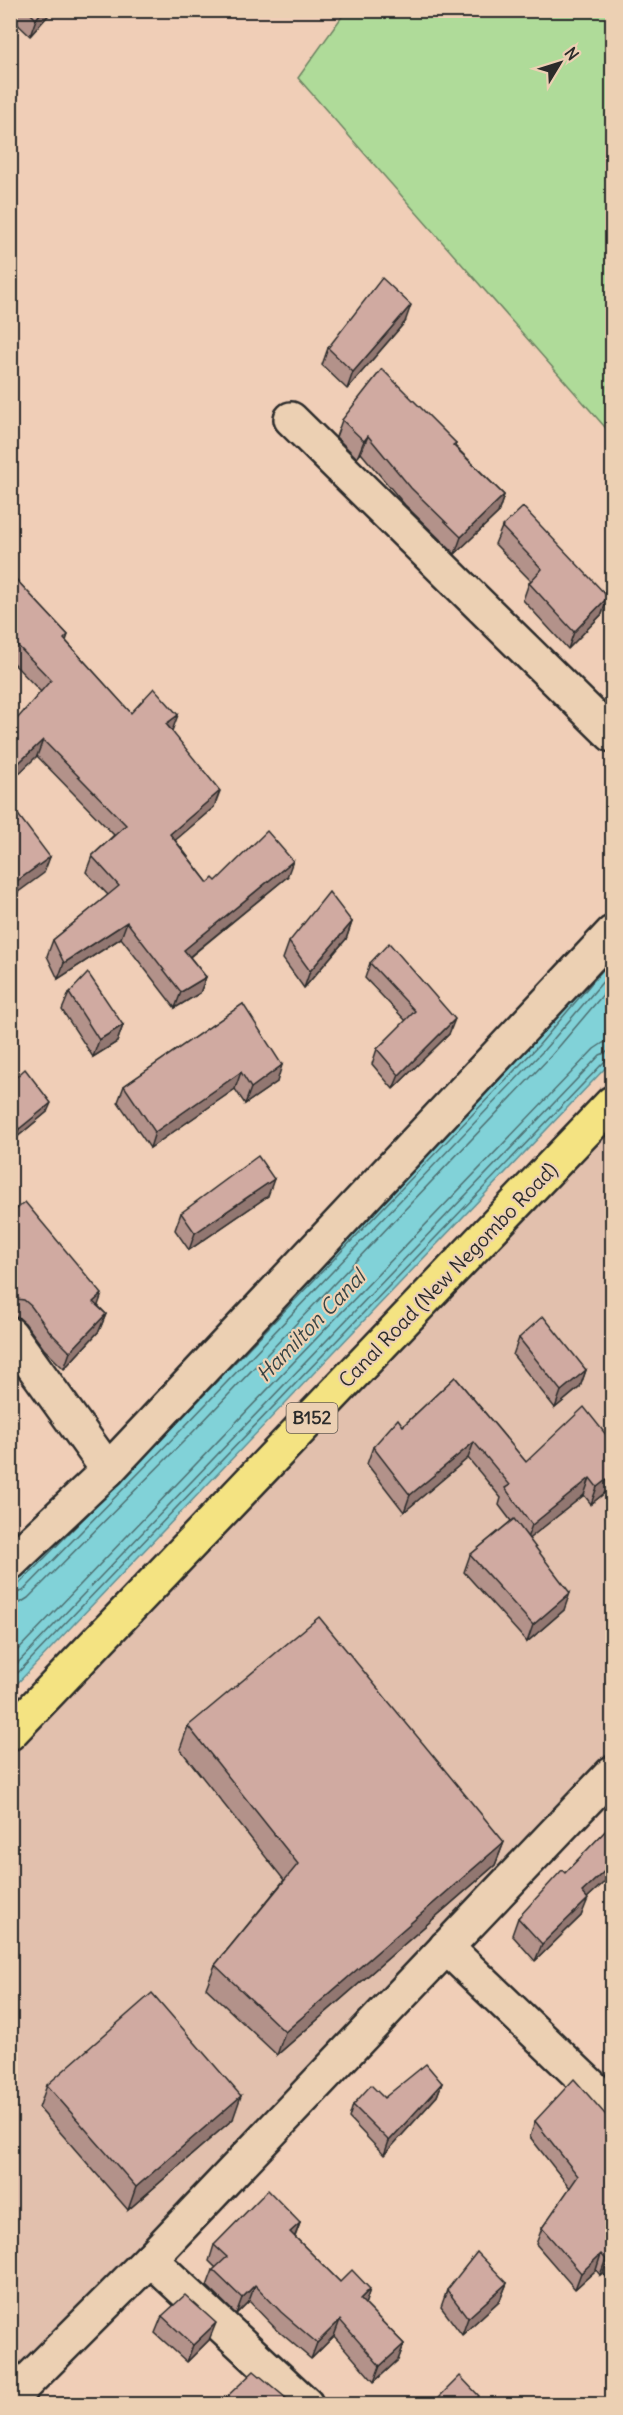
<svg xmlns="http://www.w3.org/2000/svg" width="623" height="2415" font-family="Delius,sans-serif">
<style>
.built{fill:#e2c0ad}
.green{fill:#afdb99;stroke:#6d8362;stroke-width:1.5}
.water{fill:#81d2d8;stroke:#5f8f93;stroke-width:1.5}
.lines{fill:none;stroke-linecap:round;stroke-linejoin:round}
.shore{stroke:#4d6e70;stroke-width:1.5}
.minor-casing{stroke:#2b2b2b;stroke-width:38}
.major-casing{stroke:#2b2b2b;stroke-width:38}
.minor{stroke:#ecd0b3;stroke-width:33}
.major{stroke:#f4e382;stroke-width:33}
.wall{fill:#b3928a;stroke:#2b2b2b;stroke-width:1.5}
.shaded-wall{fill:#927771;stroke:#2b2b2b;stroke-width:1.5}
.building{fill:#d0aaa1;stroke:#2b2b2b;stroke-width:1.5}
.labels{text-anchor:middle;stroke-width:4.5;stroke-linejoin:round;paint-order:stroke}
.shield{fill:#ecd0b3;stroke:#655c54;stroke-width:1.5}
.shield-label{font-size:18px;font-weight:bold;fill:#2b2b2b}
.street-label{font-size:20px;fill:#2b2b2b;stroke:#ecd0b3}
.water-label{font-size:21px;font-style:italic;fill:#384445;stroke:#ecd0b3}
</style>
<rect width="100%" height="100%" fill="#f0ceb7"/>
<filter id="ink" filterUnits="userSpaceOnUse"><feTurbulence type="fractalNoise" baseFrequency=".0167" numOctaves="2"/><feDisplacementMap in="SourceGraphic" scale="12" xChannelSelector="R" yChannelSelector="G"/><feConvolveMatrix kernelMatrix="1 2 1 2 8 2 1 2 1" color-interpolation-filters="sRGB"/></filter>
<g filter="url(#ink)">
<path class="built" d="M612,1113v644l-468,496 -133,134v-644z"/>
<path class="green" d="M346,11h266v424l-314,-357z"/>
<path class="water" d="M612,950v111l-601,629v-106l164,-167 359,-377z"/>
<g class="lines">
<g class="shore">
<path d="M157,1444l382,-399 73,-86"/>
<path d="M10,1588l7,-2 74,-75"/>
<path d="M10,1595l13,-4 162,-165 359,-376 68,-79"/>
<path d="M10,1604l10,-1 8,-5 164,-165 359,-377 61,-72"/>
<path d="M10,1658l584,-609 9,-6 9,-2"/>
<path d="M10,1671l590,-616 12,-5"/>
<path d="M10,1681l596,-621 6,-2"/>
</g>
<defs>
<g id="minor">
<path d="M291,419l321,316"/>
<path d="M10,1334l98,136"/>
<path d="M10,1563l98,-93 504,-537"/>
<path d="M446,1947l166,159"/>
<path d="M150,2259l156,145"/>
<path d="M10,2399l140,-140 462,-486"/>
</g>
<path id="major" d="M10,1733l602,-630"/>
</defs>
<use href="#minor" class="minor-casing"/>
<use href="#major" class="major-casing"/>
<use href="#minor" class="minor"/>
<use href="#major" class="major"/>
</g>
<g class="wall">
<path d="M10,10h43l-23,26 -20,-19z"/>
<path d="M405,322l-58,67 -25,-24 6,-17z"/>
<path d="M342,420l114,23 -1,3 49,49 -6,18 -43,41 -50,-49 -44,-52 -4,5 -21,-21z"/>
<path d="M502,527l106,70 -6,17 -34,35 -45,-49 6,-17 2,-2 -36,-37z"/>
<path d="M11,574l57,61 -2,6 65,72 41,18 42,76 -39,33 33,43 79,-6 -97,80 16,20 -6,16 -25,15 -54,-70 -63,41 -11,-23 6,-16 55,-45 -22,-23 6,-16 22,-21 -77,-79 4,-64 -31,-32z"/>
<path d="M352,922l-6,17 -42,49 -21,-29 6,-17z"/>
<path d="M370,963l79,71 -56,55 -21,-25 5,-15 29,-28 -41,-43z"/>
<path d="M69,993l54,32 -6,17 -24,15 -31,-47z"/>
<path d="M243,1004l34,78 -32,22 -10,-15 -85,59 -32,-46 6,-16z"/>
<path d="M10,1083l37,29 -31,26 -6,-7z"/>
<path d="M268,1196l-79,54 -14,-20 6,-17z"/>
<path d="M10,1215l96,99 -7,17 -35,38 -20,-20 -19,-26 -7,-6 -8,-2z"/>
<path d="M519,1338l67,32 -6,17 -25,21 -42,-53z"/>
<path d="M455,1377l71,85 81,-26 5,-4v55l-21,17 -7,-9 -55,43 35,72 -37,32 -63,-70 6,-17 41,-34 -12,-16 2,-7 -33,-40 -64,54 -37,-48 6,-17 30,-21z"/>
<path d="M612,1599v22l-5,-6z"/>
<path d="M188,1726l316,116 -9,23 -218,190 -71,-67 9,-23 69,-85 -104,-131z"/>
<path d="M612,1824v51l-25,23 -6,18 -46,45 -23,-26 6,-17 47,-45z"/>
<path d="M442,2083l-5,13 -53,59 -35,-37 4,-13z"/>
<path d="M47,2085l186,34 -105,91 -89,-102z"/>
<path d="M535,2121l77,1v163l-9,-12 -3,2 -4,-5 -21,19 -39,-45 6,-16 28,-40 -40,-51z"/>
<path d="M300,2223l-5,14 45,45 30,7 -5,15 39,40 -6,16 -24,22 -40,-46 -23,23 -36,-31 -26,-27 -13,13 -29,-28 6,-16 3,-2 -7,-7 5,-16z"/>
<path d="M507,2283l-7,17 -38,35 -21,-28 6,-17z"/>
<path d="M162,2316l47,24 -22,22 -32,-29z"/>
</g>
<g class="shaded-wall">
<path d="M43,10h10l-23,26 6,-17z"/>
<path d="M411,305l-6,17 -58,67 6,-17z"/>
<path d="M368,436l-7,17 -4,5 7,-17z"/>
<path d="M504,495l-6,18 -43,41 6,-17z"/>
<path d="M608,597l-6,17 -34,35 6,-17z"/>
<path d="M16,644l-6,15v-11z"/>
<path d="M178,715l-6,16 -6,-7z"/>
<path d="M43,740l-6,16 -27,26v-11z"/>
<path d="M220,791l-6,16 -50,43 6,-16z"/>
<path d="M50,857l-6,16 -34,25v-12z"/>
<path d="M293,861l-6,16 -109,89 6,-16z"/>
<path d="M127,922l-6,16 -63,41 6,-16z"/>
<path d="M352,922l-6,17 -42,49 6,-17z"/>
<path d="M206,977l-6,16 -25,15 6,-16z"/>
<path d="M455,1019l-6,15 -56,55 6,-14z"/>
<path d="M123,1025l-6,17 -24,15 6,-17z"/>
<path d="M282,1065l-5,17 -32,22 6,-16z"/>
<path d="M241,1072l-6,17 -85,59 5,-16z"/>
<path d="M51,1103l-4,9 -31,26 3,-9z"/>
<path d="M274,1179l-6,17 -79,54 6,-17z"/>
<path d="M102,1294l-6,17 -3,-9z"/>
<path d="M106,1314l-7,17 -35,38 6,-17z"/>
<path d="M586,1370l-6,17 -25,21 6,-17z"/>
<path d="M474,1442l-6,16 -64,54 6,-17z"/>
<path d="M612,1475v12l-21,17 6,-17z"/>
<path d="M590,1478l-6,17 -58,46 6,-16z"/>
<path d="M570,1593l-6,17 -37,32 6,-17z"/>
<path d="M504,1842l-9,23 -218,190 8,-23z"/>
<path d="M612,1864v11l-37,34 7,-17z"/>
<path d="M588,1899l-7,17 -46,45 7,-17z"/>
<path d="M442,2083l-5,13 -53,59 5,-14z"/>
<path d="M241,2096l-8,23 -105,91 8,-23z"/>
<path d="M300,2223l-6,15 -4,-6z"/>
<path d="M601,2254l-5,16 -21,19 6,-16z"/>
<path d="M609,2257l-6,16 -3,2 6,-16z"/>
<path d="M507,2283l-7,17 -38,35 6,-17z"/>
<path d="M255,2285l-6,16 -13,13 6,-16z"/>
<path d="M370,2289l-5,16 -5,-6z"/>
<path d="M340,2320l-6,16 -23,23 6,-16z"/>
<path d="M216,2323l-7,17 -22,22 6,-17z"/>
<path d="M404,2344l-6,16 -24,22 6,-16z"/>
<path d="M479,2396l-3,8h-6z"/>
</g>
<g class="building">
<path d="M27,10h16l-7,9z"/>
<path d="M382,278l29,27 -58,67 -25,-24z"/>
<path d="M382,369l74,74 -3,2 51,50 -43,42 -50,-49 -43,-52 -4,5 -22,-21z"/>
<path d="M523,507l85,90 -34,35 -45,-49 13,-14 -40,-42z"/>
<path d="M11,574l57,61 -4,4 67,74 23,-25 24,27 -12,9 54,67 -50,43 38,49 5,-5 3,3 51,-50 26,30 -109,89 22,27 -25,15 -54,-70 -63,41 -11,-23 66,-54 -27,-30 34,-31 -83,-85 -33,31v-44l41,-47 -35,-36 -6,4z"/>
<path d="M10,804l40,53 -40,29z"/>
<path d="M329,892l23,30 -42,49 -21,-29z"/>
<path d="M389,943l66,76 -56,56 -22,-26 38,-38 -45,-48z"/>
<path d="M88,973l35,52 -24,15 -30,-47z"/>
<path d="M243,1004l39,61 -31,23 -10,-16 -86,60 -31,-46z"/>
<path d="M25,1069l26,34 -32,26 -9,-12v-34z"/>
<path d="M258,1156l16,23 -79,54 -14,-20z"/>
<path d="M25,1202l77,92 -9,8 13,12 -36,38 -20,-20 -19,-26 -7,-6 -7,-1 -7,-7v-19l5,-4 -5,-5v-49z"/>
<path d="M543,1316l43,54 -25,21 -42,-53z"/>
<path d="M455,1377l71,85 58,-55 23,29 5,-4v43l-15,12 -7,-9 -58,47 -27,-37 5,-3 -36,-43 -64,53 -37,-48 25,-28 5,7z"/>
<path d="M514,1519l56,74 -37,32 -63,-70z"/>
<path d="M319,1617l185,225 -219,190 -70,-67 83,-101 -110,-138z"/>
<path d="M612,1824v40l-30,28 6,7 -46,45 -24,-26 44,-48 3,3z"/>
<path d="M152,1993l89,103 -105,91 -89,-102z"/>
<path d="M426,2064l16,19 -53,58 -36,-36 18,-20 13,13z"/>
<path d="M574,2079l38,43v140l-3,-5 -3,2 -5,-5 -20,19 -39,-45 36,-52 -43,-55z"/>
<path d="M268,2190l32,33 -10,9 50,50 12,-12 18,19 -10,10 44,45 -24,22 -40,-46 -23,23 -36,-31 -26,-27 -13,13 -29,-28 14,-13 -13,-12z"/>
<path d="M477,2252l30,31 -39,35 -21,-28z"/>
<path d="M185,2295l31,28 -23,22 -31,-29z"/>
<path d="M254,2371l39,33h-74z"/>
<path d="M460,2376l19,20 -9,8h-38z"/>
</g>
</g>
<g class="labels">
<rect class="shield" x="286.5" y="1403" width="51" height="30" rx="4.5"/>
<g class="shield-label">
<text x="312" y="1424">B152</text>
</g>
<g class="street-label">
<text transform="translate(448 1275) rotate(-46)" y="7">Canal Road (New Negombo Road)</text>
</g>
<g class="water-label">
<text transform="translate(311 1326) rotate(-46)" y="7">Hamilton Canal</text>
</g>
</g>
<rect width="623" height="2415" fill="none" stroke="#ecd0b3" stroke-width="36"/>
<rect x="18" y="18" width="587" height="2379" fill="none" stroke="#2b2b2b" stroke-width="2" filter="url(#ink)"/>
<g transform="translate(560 63) rotate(52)" stroke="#ecd0b3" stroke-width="4.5" paint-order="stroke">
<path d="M0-4.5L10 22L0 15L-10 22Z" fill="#2b2b2b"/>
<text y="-9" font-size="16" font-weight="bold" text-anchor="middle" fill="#2b2b2b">N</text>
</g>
</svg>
